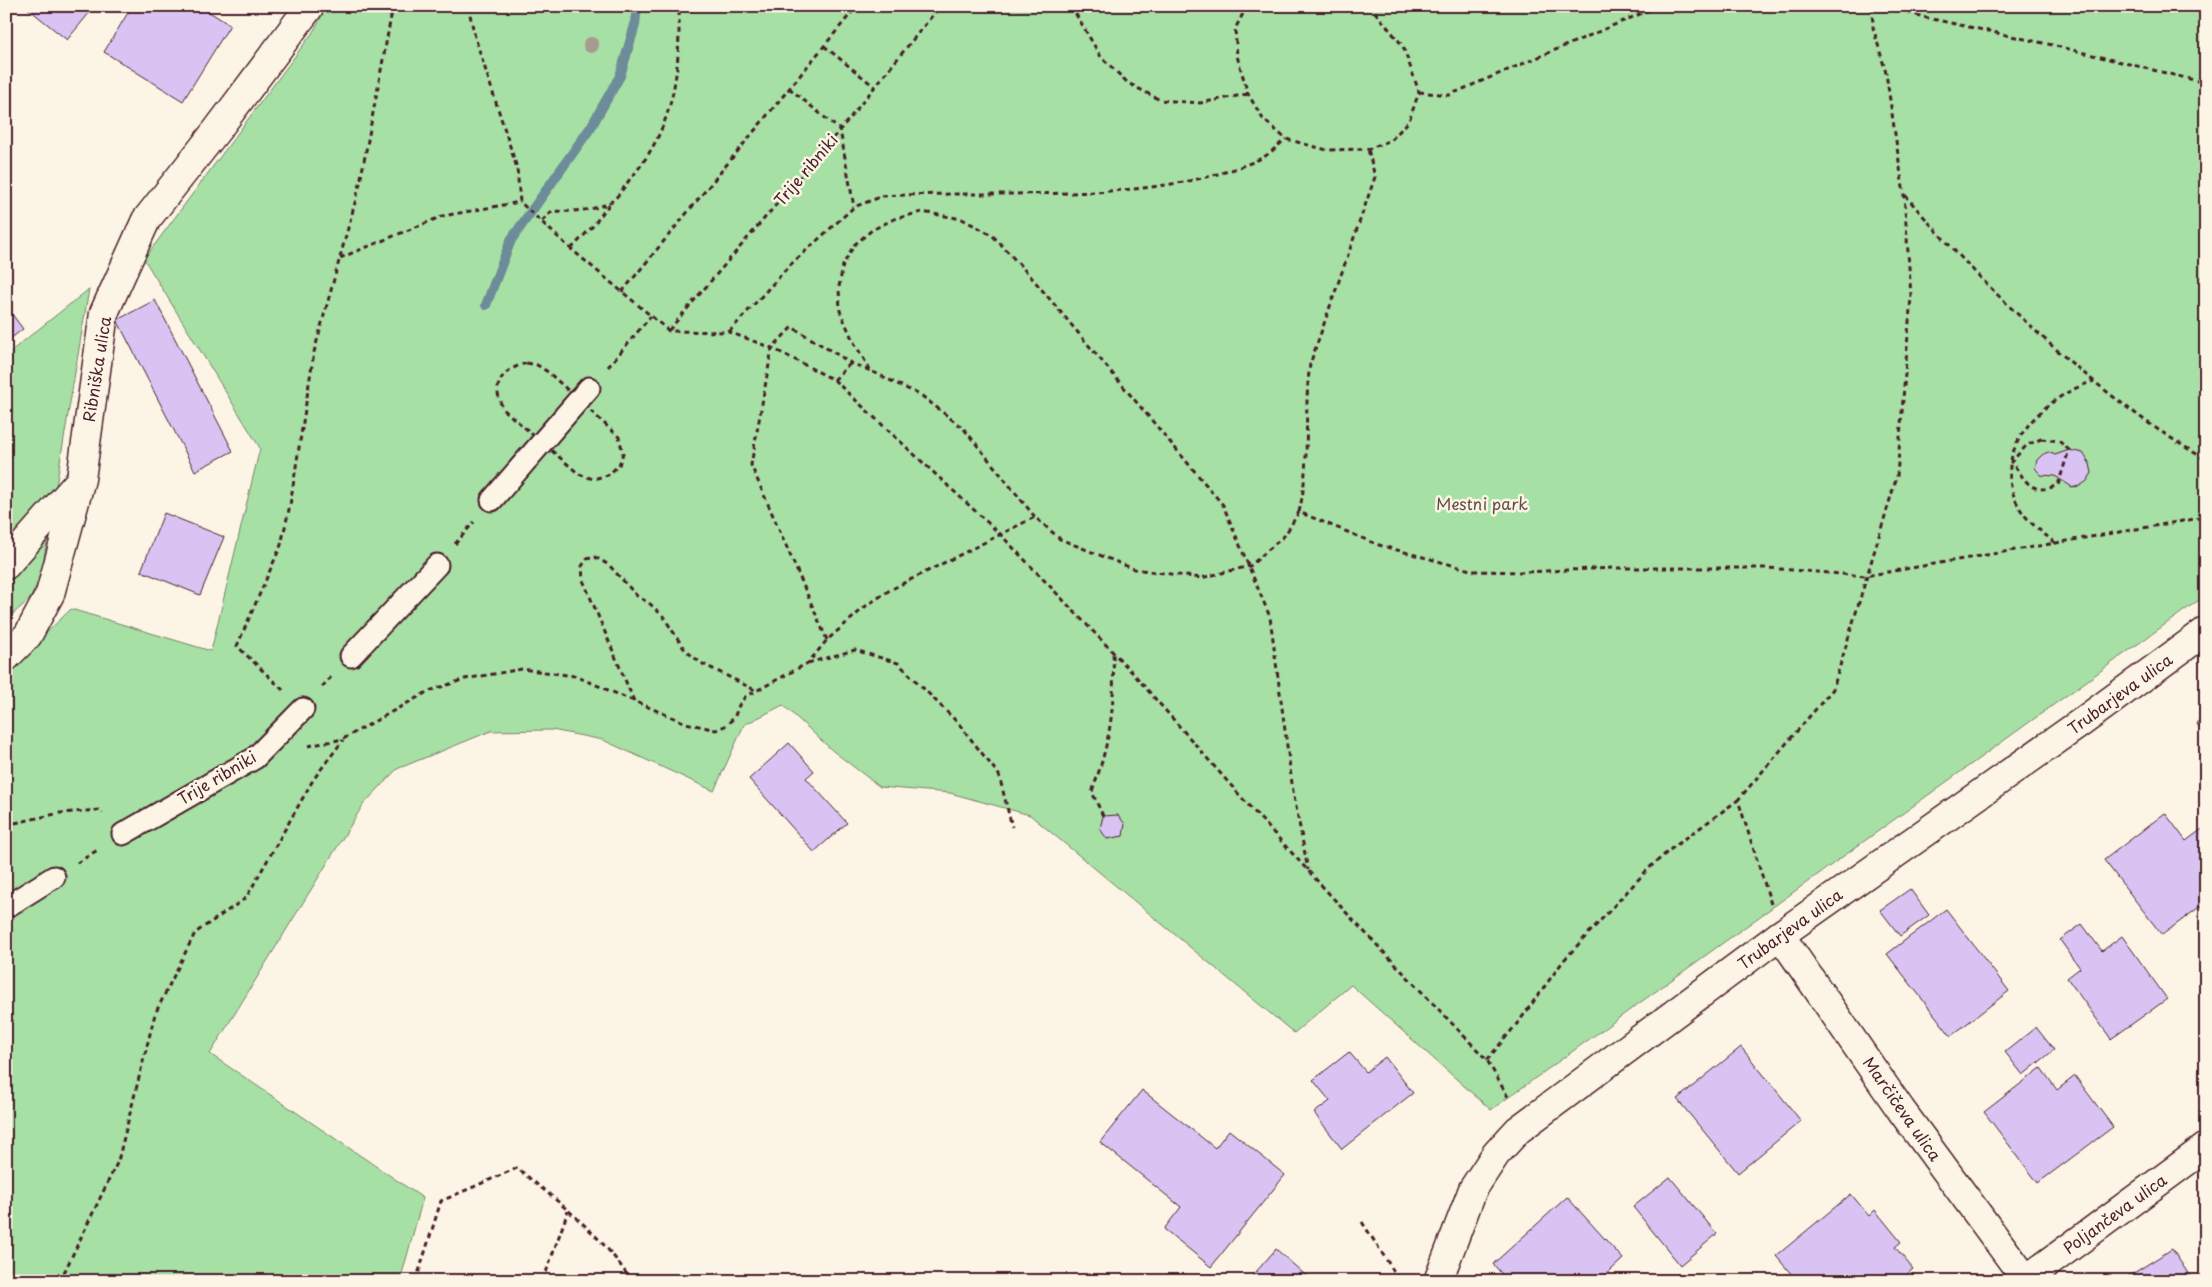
<svg xmlns="http://www.w3.org/2000/svg" width="2212" height="1287" font-family="'Playpen Sans',sans-serif">
<style>
.green{fill:#a7e0a5;stroke:#788068}
.lines{fill:none;stroke-linecap:round;stroke-linejoin:round}
.stream{stroke:#6d8c99;stroke-width:10}
.building{fill:#d8c3f3;stroke:#4a1f2b}
.pedestrian-casing{stroke:#4a1f2b;stroke-width:25}
.minor-casing{stroke:#4a1f2b;stroke-width:31}
.path{stroke:#4a1f2b;stroke-width:3;stroke-dasharray:5 4;stroke-linecap:butt}
.pedestrian{stroke:#fcf5e5;stroke-width:21}
.minor{stroke:#fcf5e5;stroke-width:28}
.tree{fill:#a79a90}
.labels{text-anchor:middle;stroke-width:5;stroke-linejoin:round;paint-order:stroke}
.street-label{font-size:16px;fill:#4a1f2b;stroke:#fcf5e5}
.park-label{font-size:16px;fill:#614f4a;stroke:#fcf5e5}
</style>
<rect width="100%" height="100%" fill="#fcf5e5"/>
<filter id="ink" filterUnits="userSpaceOnUse"><feTurbulence type="fractalNoise" baseFrequency=".02" numOctaves="2"/><feDisplacementMap in="SourceGraphic" scale="10" xChannelSelector="R" yChannelSelector="G"/><feConvolveMatrix kernelMatrix="1 2 1 2 8 2 1 2 1" color-interpolation-filters="sRGB"/></filter>
<g filter="url(#ink)">
<g class="green">
<path d="M327,6h1879v589l-715,515 -140,-125 -57,48 -264,-218 -80,-22 -70,-6 -47,-36 -50,-46 -39,20 -30,66 -111,-51 -51,-10 -61,1 -94,38 -34,36 -153,249 213,144 -23,83h-394v-609l65,-63 140,42 49,-203 -116,-189 169,-227z"/>
<path d="M89,289l-48,287 -11,23 -24,21v-265z"/>
</g>
<g class="lines">
<path class="stream" d="M486,305l25,-65 80,-113 29,-51 15,-51 2,-19"/>
</g>
<g class="building">
<path d="M25,6h70l-28,34z"/>
<path d="M132,6h68l30,19 -47,76 -79,-49z"/>
<path d="M155,300l78,151 -38,20 -78,-151z"/>
<path d="M6,306l17,23 -17,13z"/>
<path d="M2069,450l14,3 7,11 2,9 -5,8 -7,5 -8,1 -17,-11 -14,-1 -6,-7 2,-8 5,-5 6,-3 7,3z"/>
<path d="M164,513l60,24 -24,58 -59,-24z"/>
<path d="M2206,716v19l-10,-12z"/>
<path d="M789,743l25,28 -8,7 41,45 -33,29 -65,-73z"/>
<path d="M2165,813l21,28 20,-15v76l-44,33 -58,-75z"/>
<path d="M1118,815l7,9 -2,12 -16,3 -7,-10 3,-13z"/>
<path d="M1910,889l19,26 -29,21 -20,-26z"/>
<path d="M1946,909l63,82 -58,45 -64,-82z"/>
<path d="M2082,924l20,27 20,-15 45,63 -56,40 -44,-61 13,-10 -20,-28z"/>
<path d="M2036,1027l18,23 -31,25 -18,-23z"/>
<path d="M1741,1047l60,74 -63,52 -61,-74z"/>
<path d="M1349,1052l17,20 19,-15 28,36 -71,56 -28,-36 16,-12 -17,-21z"/>
<path d="M2041,1068l16,22 18,-14 38,51 -75,56 -54,-71z"/>
<path d="M1142,1090l73,58 14,-18 56,45 -74,92 -47,-38 17,-22 -81,-65z"/>
<path d="M1670,1177l47,57 -37,31 -47,-58z"/>
<path d="M1851,1194l18,22 6,-6 26,32 -6,5 18,22 -14,12h-102l-21,-25z"/>
<path d="M1567,1197l56,62 -24,22h-91l-15,-17z"/>
<path d="M1276,1249l36,32h-64z"/>
<path d="M2172,1249l21,32h-72z"/>
<path d="M1473,1274l6,7h-13z"/>
</g>
<g class="lines">
<defs>
<g id="pedestrian">
<path d="M492,500l97,-112"/>
<path d="M351,656l86,-91"/>
<path d="M123,834l132,-76 48,-49"/>
<path d="M6,907l48,-30"/>
</g>
<g id="minor">
<path d="M6,565l71,-81"/>
<path d="M6,657l22,-22 22,-41 31,-115 23,-166 42,-93 71,-90 93,-124"/>
<path d="M1780,935l121,175 126,171"/>
<path d="M1438,1281l35,-92 23,-35 22,-24 262,-195 299,-211 127,-93"/>
<path d="M2024,1281l182,-134"/>
</g>
</defs>
<use href="#pedestrian" class="pedestrian-casing"/>
<use href="#minor" class="minor-casing"/>
<g class="path">
<path d="M468,6l7,31 42,131 3,34 51,47 98,82 60,1 43,16 62,32 166,154 131,137 118,135 105,115 133,139 21,37"/>
<path d="M1071,6l30,51 27,26 32,17 40,3 48,-9"/>
<path d="M1247,6l-12,23 2,27 11,38 15,25 23,20 41,11 41,-1 23,-9 18,-19 10,-29 -16,-46 -33,-40"/>
<path d="M1890,6l33,11 125,27 158,39"/>
<path d="M824,46l51,41"/>
<path d="M789,88l51,42 14,77"/>
<path d="M1419,92l30,3 210,-89"/>
<path d="M1905,195c67,79 150,160 234,221 21,16 45,30 67,44"/>
<path d="M542,221l10,-10c17,1 45,0 60,-10 7,-5 13,-16 19,-23 44,-52 49,-107 48,-172"/>
<path d="M571,249l21,-22 19,-25"/>
<path d="M340,258l103,-42 77,-14"/>
<path d="M622,292l235,-286"/>
<path d="M669,330l171,-200 100,-124"/>
<path d="M729,332l60,-66 65,-59 29,-11c117,-7 272,11 379,-38 8,-4 16,-13 24,-19"/>
<path d="M527,363l10,2 11,7 71,65 4,16 -4,12 -11,10 -15,4 -14,-5 -75,-64c-14,-25 -3,-40 23,-47z"/>
<path d="M608,367l43,-51"/>
<path d="M834,380l17,-17"/>
<path d="M2041,439l18,2 10,9 -11,35c-29,12 -32,-6 -47,-23l16,-17z"/>
<path d="M1299,512c12,-49 4,-99 11,-148l65,-187 -7,-28"/>
<path d="M1035,517l-71,-88 -42,-33 -51,-25 -18,-30 -13,-30 -1,-24 4,-22 11,-20 18,-15 22,-11 28,-7 40,7 30,16 40,43 191,227 47,112 23,174 15,79"/>
<path d="M2055,543c-14,-12 -29,-22 -37,-38 -30,-56 27,-109 76,-124"/>
<path d="M455,544l19,-22"/>
<path d="M827,640l-76,-175 21,-117 20,-21 59,36 20,8"/>
<path d="M808,663l47,-13 43,13 61,61 40,51 13,52"/>
<path d="M322,687l9,-10"/>
<path d="M283,690l-46,-44 44,-101 9,-40 24,-153 45,-164 34,-182"/>
<path d="M634,701l-51,-121 -1,-14 5,-7 8,-2 14,8 28,31 12,7 14,13 22,34 16,13 54,27"/>
<path d="M308,746l35,-7 86,-48 36,-12 57,-10 53,7 111,47 30,7 9,-4 9,-8 5,-13 6,-8 63,-34 19,-23 39,-34 24,-16 145,-73 25,22 74,30 67,9 49,-12 35,-31 14,-23 80,33 95,26 50,1 90,-4h154l97,8 341,-59"/>
<path d="M6,805l7,19"/>
<path d="M1103,816l-11,-24c19,-54 23,-83 21,-140"/>
<path d="M6,825l54,-12 40,-3 3,3"/>
<path d="M77,863l22,-14"/>
<path d="M1771,904l-33,-104 95,-111 64,-213 14,-180 -7,-101 -18,-122 -13,-46 -1,-21"/>
<path d="M1487,1060l33,-40 44,-60 84,-91 23,-20 67,-49"/>
<path d="M1362,1222l38,59"/>
<path d="M60,1281l58,-120 37,-147 40,-81 51,-35 67,-118 30,-40"/>
<path d="M416,1281l25,-80 76,-33c39,32 88,69 114,113"/>
<path d="M543,1281l25,-70"/>
</g>
<use href="#pedestrian" class="pedestrian"/>
<use href="#minor" class="minor"/>
</g>
<circle class="tree" cx="591" cy="45" r="8"/>
</g>
<g class="labels">
<g class="street-label">
<text transform="translate(806 170) rotate(-50)" y="6">Trije ribniki</text>
<text transform="translate(97 369) rotate(-81)" y="6">Ribniška ulica</text>
<text transform="translate(2120 694) rotate(-36)" y="6">Trubarjeva ulica</text>
<text transform="translate(217 778) rotate(-31)" y="6">Trije ribniki</text>
<text transform="translate(1790 929) rotate(-36)" y="6">Trubarjeva ulica</text>
<text transform="translate(1902 1109) rotate(55)" y="6">Marčičeva ulica</text>
<text transform="translate(2115 1214) rotate(-36)" y="6">Poljančeva ulica</text>
</g>
<g class="park-label">
<text x="1482" y="510">Mestni park</text>
</g>
</g>
<rect width="2212" height="1287" fill="none" stroke="#fcf5e5" stroke-width="25"/>
<rect x="12" y="12" width="2187" height="1262" fill="none" stroke="#4a1f2b" stroke-width="2" filter="url(#ink)"/>
</svg>
